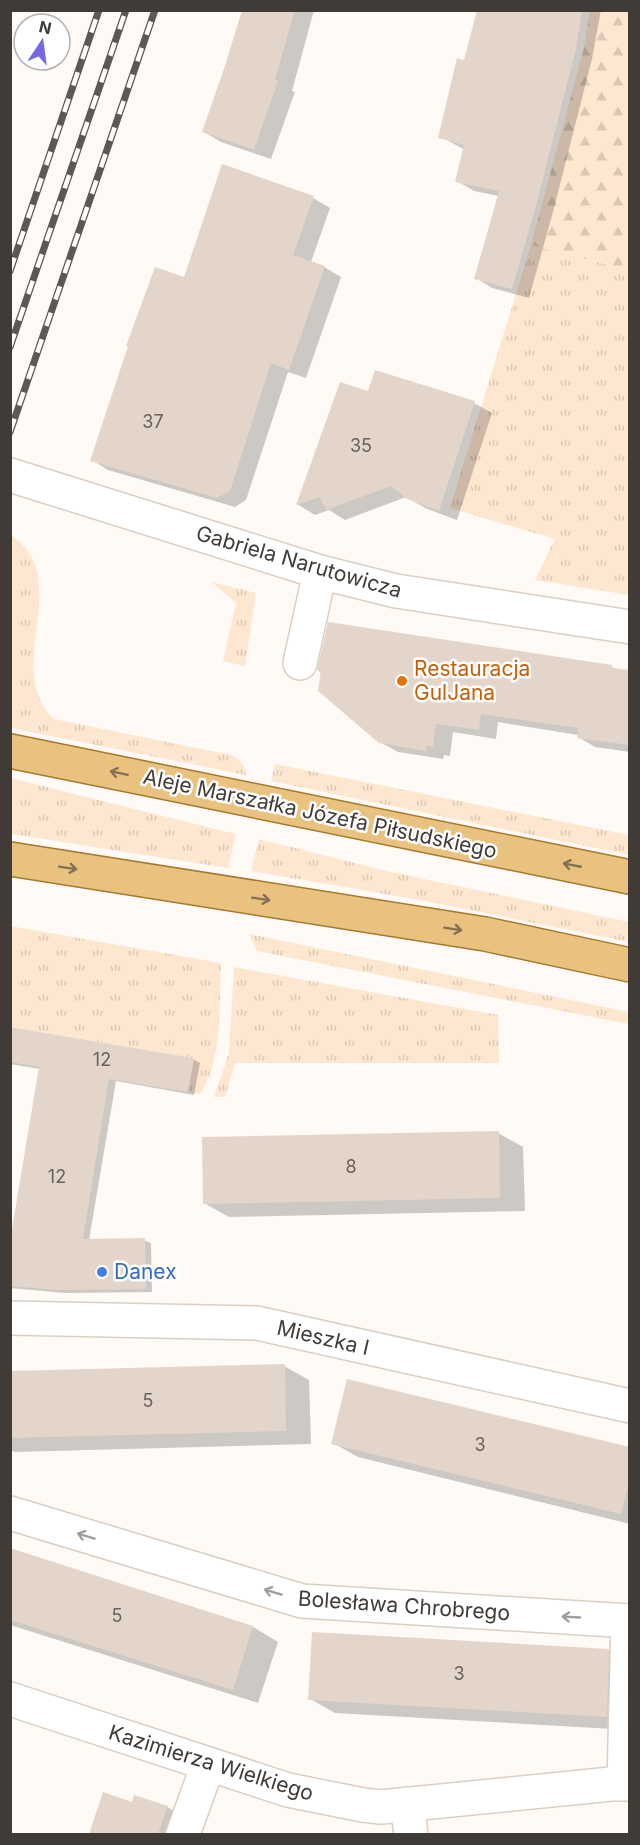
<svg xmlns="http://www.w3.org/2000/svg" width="640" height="1845" font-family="Inter,sans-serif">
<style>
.grass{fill:url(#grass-tufts)}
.forest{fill:url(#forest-firs)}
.shadow{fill:#0003}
.building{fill:#e4d5cb}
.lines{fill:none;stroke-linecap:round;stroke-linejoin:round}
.minor-casing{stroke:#dbcfc3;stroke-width:36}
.major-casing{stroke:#a5792e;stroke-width:36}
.minor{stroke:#fff;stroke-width:33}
.major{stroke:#eac27f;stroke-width:33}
.rail-casing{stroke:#5d5853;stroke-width:7}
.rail{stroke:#fff;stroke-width:4.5;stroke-dasharray:14;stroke-linecap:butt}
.oneway{stroke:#847153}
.oneway2{stroke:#a09d9a}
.food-dot{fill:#e8710a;stroke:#fff;stroke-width:2}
.shop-dot{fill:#3f7fe0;stroke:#fff;stroke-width:2}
.labels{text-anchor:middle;stroke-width:5;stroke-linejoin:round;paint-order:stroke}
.number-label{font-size:18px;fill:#69625b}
.street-label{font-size:21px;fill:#403b36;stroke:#fff}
.food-label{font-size:21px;fill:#c56008;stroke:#fff;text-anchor:start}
.shop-label{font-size:21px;fill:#366cbe;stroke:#fff;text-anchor:start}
</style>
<defs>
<pattern id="grass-tufts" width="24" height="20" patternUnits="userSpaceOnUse" patternTransform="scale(1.5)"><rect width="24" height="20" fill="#fee7d1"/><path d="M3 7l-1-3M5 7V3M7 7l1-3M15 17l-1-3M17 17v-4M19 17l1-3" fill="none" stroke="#dbc7b4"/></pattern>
<pattern id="forest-firs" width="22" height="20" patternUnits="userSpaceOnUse" patternTransform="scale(1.5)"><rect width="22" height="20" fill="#fee7d1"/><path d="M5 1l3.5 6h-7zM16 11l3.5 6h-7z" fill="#dbc7b4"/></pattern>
</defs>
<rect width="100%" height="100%" fill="#fffaf5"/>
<g class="grass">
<path d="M531,245l98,25v325l-94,-15 20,-41 -105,-31z"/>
<path d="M11,535c66,45 -11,132 43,184l177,36c9,4 14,10 15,20l-235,-47z"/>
<path d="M212,582l44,11 -11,73 -22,-5 13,-58z"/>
<path d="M275,764l354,71v20l-358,-74z"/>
<path d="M10,778l226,56 -8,34 -217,-34z"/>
<path d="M259,839l132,33 238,50v20l-209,-42 -169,-29z"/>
<path d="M10,926l211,37c-2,40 2,97 -21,131l-12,-2 6,-34 -183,-31z"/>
<path d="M249,934l380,78v12l-372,-73z"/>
<path d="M234,967l264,48 1,48h-264l-10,34h-11l15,-44z"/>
</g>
<path class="forest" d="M590,11h39v259l-98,-25 53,-197z"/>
<g class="shadow">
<path d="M243,10h71l-22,81 3,1 -24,67 -50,-17 -17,-10z"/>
<path d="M479,10h122l-9,49 -39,153 -24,86 -37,-10 -16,-10 23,-82 -25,-5 -17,-10 8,-31 -20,-11z"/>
<path d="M313,198l17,10 -19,54 13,5 17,10 -35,101 -18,-6 -42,128 -11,7 -127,-37 -16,-10 93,-181z"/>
<path d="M474,403l18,10 -35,107 -30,-11 -21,-12 -61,23 -16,-10 -14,5 -18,-11z"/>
<path d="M612,667l5,3 13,2v80l-35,-5 -17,-10v-2l-80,-13 -2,17 -43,-7 -3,24 -6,-1 -1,4 -45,-7 -18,-10 -62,-72z"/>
<path d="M10,1028l183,31 7,4 -6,32 -78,-14 -27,159h55l7,3 1,49 -87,1 -55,-5v-38l30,-181 -30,-5z"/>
<path d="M498,1133l25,14 2,64 -296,6 -25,-14z"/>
<path d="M284,1366l25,14 2,64 -296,8 -5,-2v-78z"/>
<path d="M333,1443l297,6v75l-272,-67z"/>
<path d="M10,1550l243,77 25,15 -20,61 -248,-78z"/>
<path d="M608,1650l22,13v67l-295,-17 -25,-14z"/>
<path d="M104,1794l29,10 34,3 25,15 -4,12h-98z"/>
</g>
<g class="building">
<path d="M242,10h53l-20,70 3,1 -24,69 -52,-18 24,-69z"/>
<path d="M477,10h105l-6,39 -39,153 -25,87 -38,-10 25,-88 -44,-9 9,-37 -26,-7 19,-80 7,2z"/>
<path d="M222,164l92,32 -21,59 32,11 -36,104 -18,-7 -41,128 -13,7 -127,-37 38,-115h-2l29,-79 29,10z"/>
<path d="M375,370l100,31 -36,110 -32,-12 -16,-13 -65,24 -6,-13 -24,8 44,-123 28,9z"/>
<path d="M328,622l284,43v3l18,2v75l-53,-7 1,-10 -97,-14 -2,16 -43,-6 -3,23 -6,-1 -1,5 -47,-8 -61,-52 3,-20 -4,-1z"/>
<path d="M10,1027l184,31 -6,34 -79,-13 -26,160 62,-1 1,51 -89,1 -47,-4v-45l29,-174 -29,-5z"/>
<path d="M499,1131l1,67 -297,6 -1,-67z"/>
<path d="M285,1364l1,67 -276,7v-67z"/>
<path d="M347,1379l283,68v32l-9,35 -290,-70z"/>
<path d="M10,1548l243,78 -20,64 -223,-70z"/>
<path d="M312,1632l297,17 -2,68 -299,-17z"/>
<path d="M103,1792l29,10 2,-7 34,11 -10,28h-69z"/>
</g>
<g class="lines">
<defs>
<g id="minor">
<path d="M10,475l310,97 76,19 234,36"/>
<path d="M300,663l20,-91"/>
<path d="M10,1318l247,5 373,83"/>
<path d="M10,1513l292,88 328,20"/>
<path d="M10,1699l278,91 75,15 18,2 230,-23h19"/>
<path d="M624,1783l4,-162"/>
<path d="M407,1804l4,30"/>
<path d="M183,1834l25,-69"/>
</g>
<g id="major">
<path d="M10,751l620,126"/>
<path d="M10,859l475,75 145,31"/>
</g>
</defs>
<use href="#minor" class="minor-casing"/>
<use href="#major" class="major-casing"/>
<use href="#minor" class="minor"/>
<use href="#major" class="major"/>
<defs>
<g id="rail">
<path d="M10,271l89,-261"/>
<path d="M10,347l116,-337"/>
<path d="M10,432l145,-422"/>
</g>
</defs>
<use href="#rail" class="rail-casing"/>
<use href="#rail" class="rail"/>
</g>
<defs><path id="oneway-shaft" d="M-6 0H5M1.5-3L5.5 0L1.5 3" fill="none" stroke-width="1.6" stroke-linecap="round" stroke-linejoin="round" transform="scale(1.5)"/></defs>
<g class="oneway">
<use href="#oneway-shaft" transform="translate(119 773) rotate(-168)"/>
<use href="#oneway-shaft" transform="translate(572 865) rotate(-169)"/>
<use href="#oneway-shaft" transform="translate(68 868) rotate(9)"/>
<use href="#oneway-shaft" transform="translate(261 899) rotate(9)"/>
<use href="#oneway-shaft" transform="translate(453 929) rotate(9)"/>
</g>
<g class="oneway2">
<use href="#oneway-shaft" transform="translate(86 1536) rotate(-163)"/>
<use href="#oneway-shaft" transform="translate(273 1592) rotate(-163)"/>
<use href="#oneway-shaft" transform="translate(571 1617) rotate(-177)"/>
</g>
<circle class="food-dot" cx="402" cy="681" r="6"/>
<circle class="shop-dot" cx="102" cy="1272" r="6"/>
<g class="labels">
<g class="number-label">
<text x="153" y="428">37</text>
<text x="361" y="452">35</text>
<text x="102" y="1066">12</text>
<text x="351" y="1173">8</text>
<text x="57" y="1183">12</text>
<text x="148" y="1407">5</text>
<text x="480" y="1451">3</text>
<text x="117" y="1622">5</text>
<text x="459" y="1680">3</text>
</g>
<g class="street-label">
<text transform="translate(299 562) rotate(16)" y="7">Gabriela Narutowicza</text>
<text transform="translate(320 814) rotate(12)" y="7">Aleje Marszałka Józefa Piłsudskiego</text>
<text transform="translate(323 1338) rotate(13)" y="7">Mieszka I</text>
<text transform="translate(404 1606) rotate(4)" y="7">Bolesława Chrobrego</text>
<text transform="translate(211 1763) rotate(17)" y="7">Kazimierza Wielkiego</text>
</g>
<g class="food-label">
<text x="414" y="676">Restauracja<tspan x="414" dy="24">GulJana</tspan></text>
</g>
<g class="shop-label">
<text x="114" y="1279">Danex</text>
</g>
</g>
<rect width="640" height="1845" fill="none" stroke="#403b36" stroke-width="24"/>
<g transform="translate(42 42) rotate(13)"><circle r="28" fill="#ffffff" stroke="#b3b1af" stroke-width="1.5"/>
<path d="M0-4.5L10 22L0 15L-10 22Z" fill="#7568e3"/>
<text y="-9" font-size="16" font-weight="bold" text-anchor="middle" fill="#403b36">N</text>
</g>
</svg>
